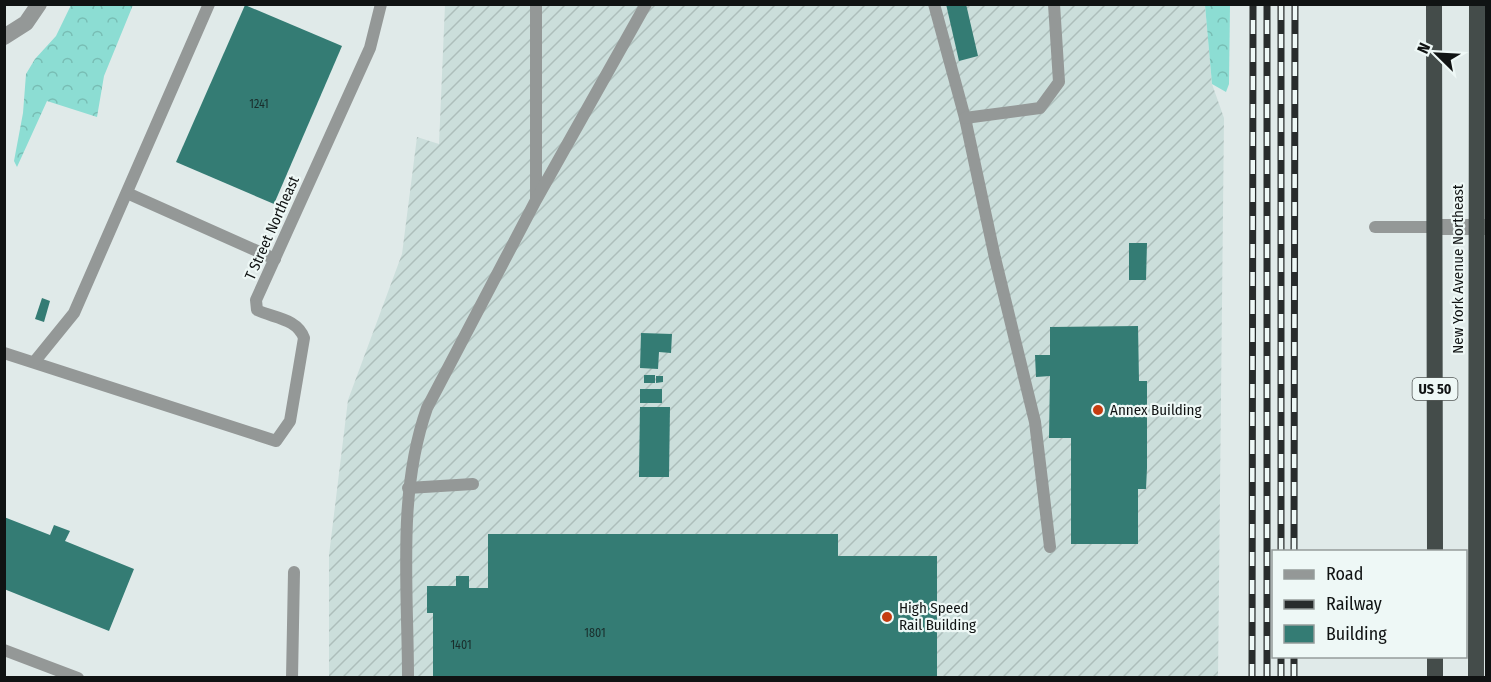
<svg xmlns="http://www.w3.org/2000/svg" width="1491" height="682" font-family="'Fira Sans Condensed',sans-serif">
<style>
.industrial{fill:url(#industrial-furrows)}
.forest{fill:url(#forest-crowns)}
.building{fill:#347c74}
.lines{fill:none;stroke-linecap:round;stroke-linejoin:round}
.service{stroke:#949897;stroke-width:12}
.minor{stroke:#949897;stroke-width:16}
.tertiary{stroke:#949897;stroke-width:16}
.trunk{stroke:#444c4a;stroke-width:16}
.rail-casing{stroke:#282c2c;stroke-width:7}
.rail{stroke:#eef8f6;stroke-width:4.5;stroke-dasharray:14;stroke-linecap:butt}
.poi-dot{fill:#c53c10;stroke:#eef8f6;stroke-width:2}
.labels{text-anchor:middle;stroke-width:4.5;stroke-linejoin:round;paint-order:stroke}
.number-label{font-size:12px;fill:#192d2b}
.shield{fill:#eef8f6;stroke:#535857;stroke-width:1.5}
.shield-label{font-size:14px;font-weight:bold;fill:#101313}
.street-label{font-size:15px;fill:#101313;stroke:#eef8f6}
.poi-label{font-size:15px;fill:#101313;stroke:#eef8f6;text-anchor:start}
</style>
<defs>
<pattern id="industrial-furrows" width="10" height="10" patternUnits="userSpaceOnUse" patternTransform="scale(1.5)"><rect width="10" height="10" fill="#cbdedb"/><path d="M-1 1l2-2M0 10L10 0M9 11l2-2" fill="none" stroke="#adbebb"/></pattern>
<pattern id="forest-crowns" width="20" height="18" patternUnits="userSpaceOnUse" patternTransform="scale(1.5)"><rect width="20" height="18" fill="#8cddd3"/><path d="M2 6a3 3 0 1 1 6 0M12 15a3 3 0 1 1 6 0" fill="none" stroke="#78bdb4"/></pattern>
</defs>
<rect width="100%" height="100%" fill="#e0eae9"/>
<path class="industrial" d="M445,5h760l7,79 12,34 -6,559 -889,1v-123l19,-155 54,-146 15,-117 22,7z"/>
<g class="forest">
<path d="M71,5h62l-29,71 -7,41 -50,-16 -30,66 -3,-6 9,-48 3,-39 9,-15 21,-23z"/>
<path d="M1205,5h25l-1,79 -3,8 -14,-8z"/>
</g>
<g class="building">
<path d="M946,4h20l12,52 -19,5z"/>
<path d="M245,5l97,41 -68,158 -98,-42z"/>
<path d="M1129,243h18l-1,37h-17z"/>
<path d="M42,298l8,3 -6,21 -9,-3z"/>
<path d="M1138,326l1,55h8v87l-1,21h-8v55h-67v-106h-22l1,-62 -14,1 -1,-22h15v-28z"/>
<path d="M641,333l31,1 -1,19 -12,-1 -1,17 -18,-1z"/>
<rect x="644" y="375" width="11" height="8"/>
<path d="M656,376h7v6l-7,1z"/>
<rect x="640" y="389" width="22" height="14"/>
<path d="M640,407h30l-1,70h-30z"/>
<path d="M4,517l46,18 4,-10 16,6 -5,10 69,28 -25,62 -105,-42z"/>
<path d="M488,534h350v22h99v122h-504v-65h-6v-27h29v-10h13v12h19z"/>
</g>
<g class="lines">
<g class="service">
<path d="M536,4v194"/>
<path d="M934,4l31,114 30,140 40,164 15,125"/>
<path d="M965,118l75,-10 19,-26 -5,-78"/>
<path d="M127,193l148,66"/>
<path d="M1375,227h60"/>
<path d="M4,353l272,88 14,-20 14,-83c-7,-20 -31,-20 -47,-28l-1,-10 114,-252 11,-44"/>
<path d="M35,361l39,-48 135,-309"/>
<path d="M408,488l65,-4"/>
<path d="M4,650l74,28"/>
<path d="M292,678l2,-106"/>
<path d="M408,678c0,-90 -11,-185 19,-270l109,-208 110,-196"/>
</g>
<path class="minor" d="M4,37l22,-14 13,-19"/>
<path class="tertiary" d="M1435,227h51"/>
<g class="trunk">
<path d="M1434,4l1,548"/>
<path d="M1435,678v-22"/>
<path d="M1476,678l1,-674"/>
</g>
<defs>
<g id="rail">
<path d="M1281,552v-548"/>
<path d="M1294,552l1,-548"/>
<path d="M1252,678l1,-674"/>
<path d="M1267,678v-674"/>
<path d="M1281,678v-22"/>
<path d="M1294,678v-22"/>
</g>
</defs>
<use href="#rail" class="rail-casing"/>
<use href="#rail" class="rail"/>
</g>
<g class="poi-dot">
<circle cx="1098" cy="410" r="6"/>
<circle cx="887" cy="617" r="6"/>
</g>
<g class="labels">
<g class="number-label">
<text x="259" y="108">1241</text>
<text x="595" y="637">1801</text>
<text x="461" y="649">1401</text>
</g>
<rect class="shield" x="1412.5" y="378" width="45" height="22" rx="4.5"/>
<g class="shield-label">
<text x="1435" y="394">US 50</text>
</g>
<g class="street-label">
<text transform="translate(272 228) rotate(-66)" y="5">T Street Northeast</text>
<text transform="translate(1458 269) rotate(-90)" y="5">New York Avenue Northeast</text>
</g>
<g class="poi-label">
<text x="1110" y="415">Annex Building</text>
<text x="899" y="613">High Speed<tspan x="899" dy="17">Rail Building</tspan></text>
</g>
</g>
<rect width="1491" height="682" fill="none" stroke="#101313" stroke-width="12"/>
<rect x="1272" y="550" width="195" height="108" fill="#eef8f6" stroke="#959c9b" stroke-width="1.5"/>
<rect x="1284" y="570" width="30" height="9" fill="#949897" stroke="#959c9b" stroke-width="1.5"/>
<text x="1326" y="580" font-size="18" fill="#101313">Road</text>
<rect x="1284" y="600" width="30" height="9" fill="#282c2c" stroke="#959c9b" stroke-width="1.5"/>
<text x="1326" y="610" font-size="18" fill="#101313">Railway</text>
<rect x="1284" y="625" width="30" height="18" fill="#347c74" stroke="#959c9b" stroke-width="1.5"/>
<text x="1326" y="640" font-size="18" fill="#101313">Building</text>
<g transform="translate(1437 54) rotate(294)" stroke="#eef8f6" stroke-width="4.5" paint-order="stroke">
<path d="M0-4.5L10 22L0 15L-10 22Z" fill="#101313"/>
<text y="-9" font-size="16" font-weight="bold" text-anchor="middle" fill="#101313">N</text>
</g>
</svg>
